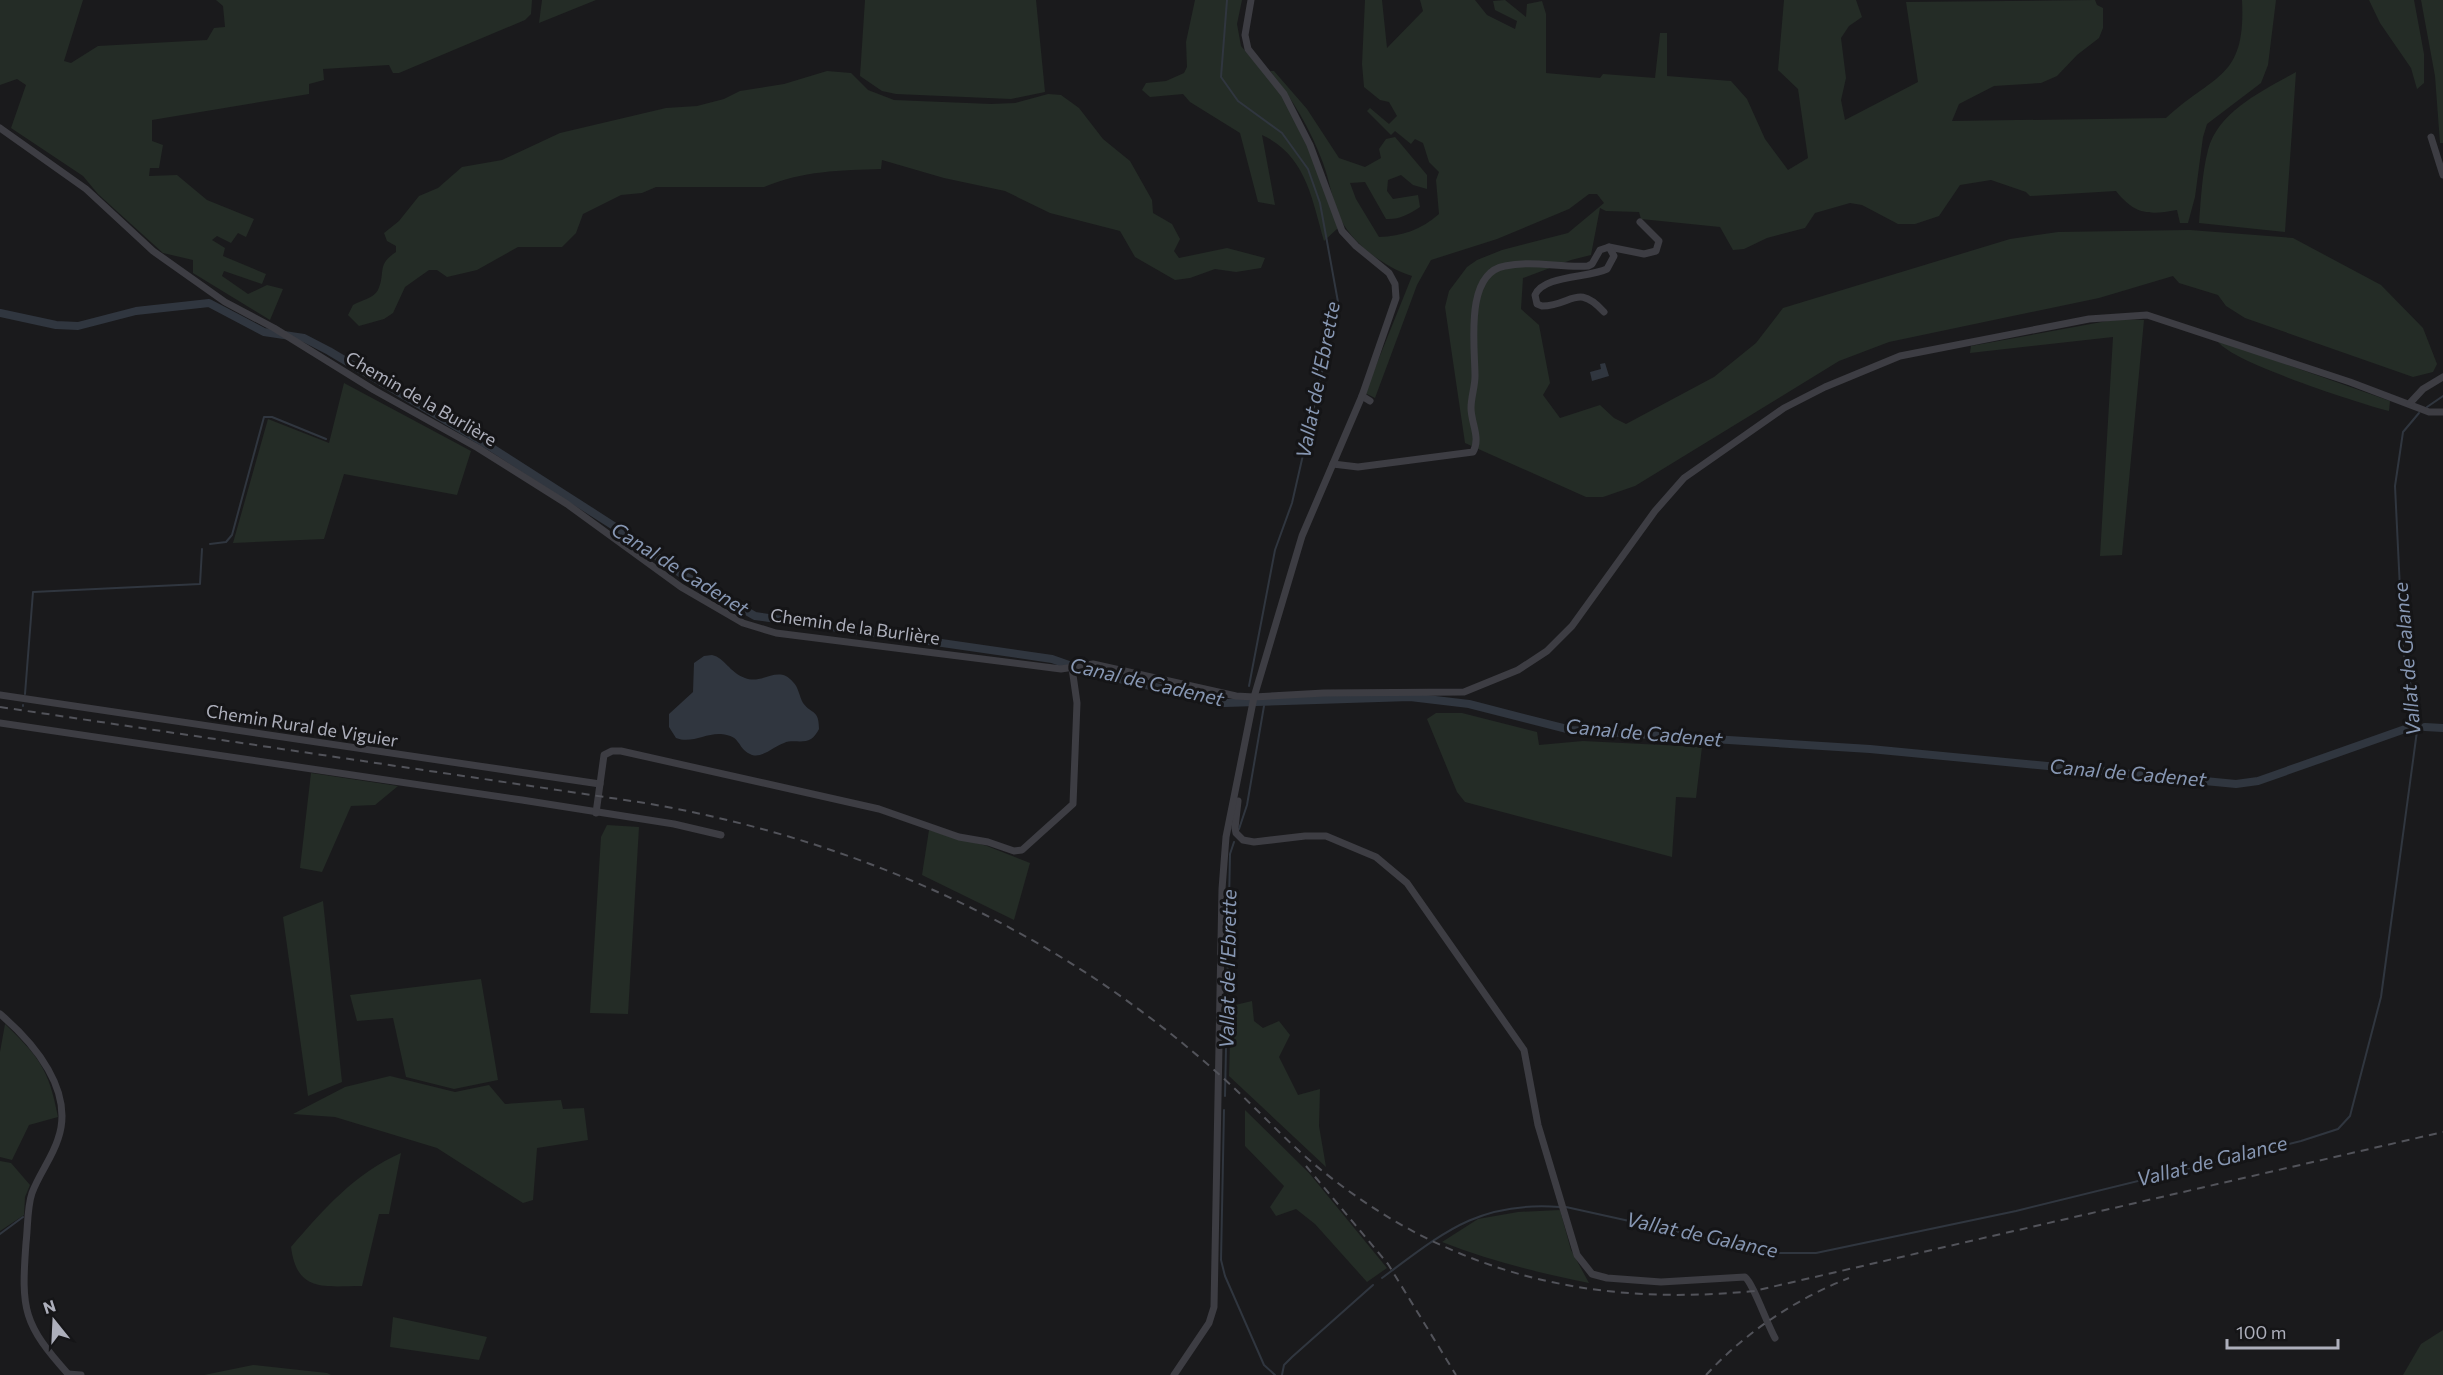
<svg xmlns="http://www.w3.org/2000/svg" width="2443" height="1375" font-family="Commissioner,sans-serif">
<rect width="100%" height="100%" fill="#1a1a1c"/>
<g fill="#242c26">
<path d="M 0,0 L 83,0 L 64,61 L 71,63 L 98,46 L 207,40 L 214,28 L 225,27 L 223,6 L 216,0 L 532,0 L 531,14 L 525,20 L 399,73 L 393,73 L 389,65 L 323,69 L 324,80 L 309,84 L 309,94 L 152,120 L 152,141 L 163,145 L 159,168 L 150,168 L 149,176 L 177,175 L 207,200 L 254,219 L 246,237 L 238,233 L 231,243 L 217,236 L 212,240 L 225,248 L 223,256 L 266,274 L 262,284 L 224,271 L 222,276 L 248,294 L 267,285 L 283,289 L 270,320 L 193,273 L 193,260 L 163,253 L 98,194 L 83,176 L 11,128 L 26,85 L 17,79 L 0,85 Z"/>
<path d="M 542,0 L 596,0 L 539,23 Z"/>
<path d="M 865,0 L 1036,0 L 1045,92 L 1011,99 L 896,94 L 882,91 L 860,76 Z"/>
<path d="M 1195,0 L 1242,0 L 1237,24 L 1241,46 L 1274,84 L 1296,117 L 1315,162 L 1338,228 L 1324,241 C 1312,199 1306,155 1262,135 L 1275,205 L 1258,202 L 1240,133 L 1190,102 L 1183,94 L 1150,97 L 1142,90 L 1146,83 L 1166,81 L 1184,73 L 1187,67 L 1186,42 Z"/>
<path d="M 1365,0 L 1382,0 L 1387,48 L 1423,11 L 1420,0 L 1475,0 L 1487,15 L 1515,29 L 1517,21 L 1495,10 L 1493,1 L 1505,0 L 1526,17 L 1527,4 L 1542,1 L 1546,14 L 1546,73 L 1600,78 L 1603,74 L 1655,78 L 1660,33 L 1667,33 L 1667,76 L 1731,81 L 1747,99 L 1765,139 L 1788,170 L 1808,158 L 1798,89 L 1778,70 L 1784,0 L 1856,0 L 1862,17 L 1849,26 L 1841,38 L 1846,78 L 1841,100 L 1845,120 L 1918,82 L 1906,2 L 2095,0 L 2097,5 L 2103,8 L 2103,28 L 2099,38 L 2077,55 L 2057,76 L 2041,83 L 1994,86 L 1959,104 L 1952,121 L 2166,118 C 2215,73 2246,79 2242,0 L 2276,0 L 2268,65 L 2261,83 L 2207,124 L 2203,137 L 2195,197 L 2188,223 L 2180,223 L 2177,210 C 2149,215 2135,215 2116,191 L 2030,196 L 2026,192 L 1991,180 L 1960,185 L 1939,216 L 1915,224 L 1898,224 L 1862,205 L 1850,203 L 1815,213 L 1805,228 L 1767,238 L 1744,249 L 1733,250 L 1720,227 L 1641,219 L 1639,212 L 1606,211 L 1600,208 L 1591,255 L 1571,260 L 1523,278 L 1521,309 L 1539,325 L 1550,383 L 1543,395 L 1560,418 L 1600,405 L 1614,418 L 1626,424 L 1714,377 L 1756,343 L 1783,308 L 2010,239 L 2058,232 L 2190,230 L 2293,238 L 2381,285 L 2423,328 L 2437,364 L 2433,372 L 2413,377 L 2245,318 L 2226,306 L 2218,295 L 2179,283 L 2173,276 L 2099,298 L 1889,342 L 1839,361 L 1635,486 L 1603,497 L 1586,497 L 1465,443 L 1445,307 L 1449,291 L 1467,267 L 1477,260 L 1502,250 L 1568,233 L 1604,203 L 1597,194 L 1589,194 L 1569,209 L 1497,239 L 1431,260 L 1417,285 L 1375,398 L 1365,393 L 1412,276 C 1386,268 1354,245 1341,220 C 1332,202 1330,181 1323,163 C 1311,130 1292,98 1270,71 L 1274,71 L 1307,109 L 1339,158 L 1365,167 L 1381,158 L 1379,149 L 1386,139 L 1395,137 L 1427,175 L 1427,189 L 1413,185 L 1401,175 L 1388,180 L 1387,191 L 1393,199 L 1418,195 L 1420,207 C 1409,214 1399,220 1386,219 L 1365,182 L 1350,183 L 1356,199 L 1379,237 C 1402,236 1421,230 1439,214 L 1436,180 L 1439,172 L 1429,162 L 1423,143 L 1415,139 L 1411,144 L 1395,131 L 1391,135 L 1367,111 L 1370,108 L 1389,124 L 1397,116 L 1389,102 L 1380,100 L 1364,87 L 1362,64 Z"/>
<path d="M 2369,0 L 2414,0 L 2424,54 L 2424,83 L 2417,89 L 2411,68 L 2380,23 Z"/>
<path d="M 2421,0 L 2443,0 L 2443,143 L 2440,143 L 2435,76 Z"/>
<path d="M 827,71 L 851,73 L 868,90 L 894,100 L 991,104 L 1015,103 L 1048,94 L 1061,95 L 1079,108 L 1103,139 L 1130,161 L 1152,200 L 1153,213 L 1172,224 L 1180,239 L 1174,251 L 1179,258 L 1227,248 L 1265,258 L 1261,268 L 1236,272 L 1215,269 L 1190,278 L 1175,280 L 1135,257 L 1120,231 L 1050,213 L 1005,191 L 944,178 L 882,160 L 881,169 C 841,170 802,171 764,187 L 656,187 L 642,193 L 621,195 L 583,214 L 576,233 L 562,247 L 518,247 L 477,270 L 447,277 L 437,270 L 429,270 L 405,287 L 393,313 L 384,319 L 359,326 L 348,315 L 353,305 C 360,301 374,298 378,290 C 386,273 376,265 396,252 L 396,246 L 387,241 L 384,233 L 399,221 L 419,196 L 438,188 L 462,167 L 502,160 L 560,133 L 666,108 L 697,106 L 724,99 L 740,91 L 784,84 Z"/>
<path d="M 2296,72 L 2285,232 L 2199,223 C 2201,199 2202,173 2208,150 C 2218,111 2264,90 2296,72 Z"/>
<path d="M 2118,319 L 2144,320 L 2122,555 L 2100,556 L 2113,337 L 1970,353 L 1971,346 Z"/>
<path d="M 2217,340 L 2390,401 L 2389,411 C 2362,404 2226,361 2217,340 Z"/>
<path d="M 344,383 L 471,451 L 457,495 L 344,474 L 324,539 L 233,543 L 268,419 L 329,443 Z"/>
<path d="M 1436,713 L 1462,713 L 1537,732 L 1539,745 L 1583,741 L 1702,747 L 1696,798 L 1676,797 L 1672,857 L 1465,802 L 1457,792 L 1427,719 Z"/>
<path d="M 311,773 L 398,786 L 375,805 L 351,806 L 322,872 L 300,868 Z"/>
<path d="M 607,825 L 639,827 L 628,1014 L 590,1013 L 601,837 Z"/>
<path d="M 929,830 L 987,846 L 1030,863 L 1014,920 L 922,875 Z"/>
<path d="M 323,901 L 342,1082 L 308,1096 L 283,917 Z"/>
<path d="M 481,979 L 498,1080 L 454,1089 L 406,1077 L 393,1018 L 357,1021 L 350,995 Z"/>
<path d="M 1252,1001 L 1254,1021 L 1263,1028 L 1279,1021 L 1290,1035 L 1279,1057 L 1298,1095 L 1320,1089 L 1319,1126 L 1326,1167 L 1229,1076 L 1231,1006 Z"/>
<path d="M 5,1024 C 39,1057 49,1069 58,1117 L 29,1125 L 12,1160 L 0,1157 L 0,1052 Z"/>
<path d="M 390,1076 L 455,1092 L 489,1085 L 505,1104 L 561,1100 L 563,1109 L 584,1108 L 588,1140 L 537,1148 L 533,1200 L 523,1203 L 437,1148 L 335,1117 L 293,1114 L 345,1087 Z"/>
<path d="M 1245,1110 L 1309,1173 L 1387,1268 L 1367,1282 L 1315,1224 L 1296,1209 L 1276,1216 L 1270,1207 L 1284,1186 L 1245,1146 Z"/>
<path d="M 401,1153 L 389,1214 L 379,1214 L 362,1286 C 324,1286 297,1293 291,1247 C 323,1210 355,1173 401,1153 Z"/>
<path d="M 0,1161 L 11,1163 L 30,1185 L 25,1197 L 24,1215 L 0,1231 Z"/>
<path d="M 1560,1210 L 1571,1250 L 1589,1283 C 1539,1273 1490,1261 1442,1242 L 1478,1219 L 1518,1212 Z"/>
<path d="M 393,1317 L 487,1337 L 479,1360 L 390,1347 Z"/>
<path d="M 2443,1330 L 2443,1375 L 2403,1375 L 2421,1344 Z"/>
<path d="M 253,1365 L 327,1373 L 331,1375 L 204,1375 Z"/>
</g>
<g fill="#30363f">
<path d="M 1605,363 L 1609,376 L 1592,381 L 1590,372 L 1601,369 L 1600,364 Z"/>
<path d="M 712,655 C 725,658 729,672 745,678 C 763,685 778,664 793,682 C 799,688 799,696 803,703 C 812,715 819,709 819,729 C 817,733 814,737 811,739 C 803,744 792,739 784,743 C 774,746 761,760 750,754 C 736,747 742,736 721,734 C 705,733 692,744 676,738 L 669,727 L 669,714 L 693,692 L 694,663 L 704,656 Z"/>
</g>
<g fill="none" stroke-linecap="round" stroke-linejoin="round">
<g stroke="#30363f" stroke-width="2">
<path d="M 1227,0 L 1221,77 L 1238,101 L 1282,133 L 1308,169 L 1320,203 L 1338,302 L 1292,503 L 1275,550 L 1249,686"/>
<path d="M 2427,407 L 2443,396"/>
<path d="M 210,544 L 226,542 L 232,535 L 264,417 L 272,417 L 326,439"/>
<path d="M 25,694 L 33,592 L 200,584 L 202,549"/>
<path d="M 23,706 L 23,705"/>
<path d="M 1239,829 L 1247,805 L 1264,706"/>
<path d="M 1225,1096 L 1230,854 L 1234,842"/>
<path d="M 1224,1110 L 1221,1260 L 1225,1276 L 1264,1365 L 1275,1375"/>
<path d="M 1566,1207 L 1774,1253 L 1816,1253 L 2016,1211 L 2301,1141 L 2338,1129 L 2350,1116 L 2381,997 L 2417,731 L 2415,705 L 2403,651 L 2395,486 L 2403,432 L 2419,413"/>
<path d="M 0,1234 L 23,1217"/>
<path d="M 1382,1278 C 1444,1232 1479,1201 1560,1207"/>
<path d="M 1282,1375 L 1284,1365 L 1292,1357 L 1373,1285"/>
</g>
<g stroke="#30363f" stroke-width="8">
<path d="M 0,313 L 56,325 L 78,326 L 136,311 L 209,303 L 264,332 L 304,338 L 329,351 L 489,446 L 620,530 L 680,573 L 755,616 L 1052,659 L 1089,672 L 1225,703 L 1410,697 L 1469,704 L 1571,730 L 1870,749 L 2236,784 L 2258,781 L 2408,728"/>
<path d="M 2425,727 L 2443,728"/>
</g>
<g stroke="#3d3d43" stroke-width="7">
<path d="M 0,128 L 86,189 L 153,251 L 225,302 L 274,328 L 374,390 L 478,448 L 567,504 L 681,587 L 743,623 L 776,633 L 1061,669 L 1093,664 L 1236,696 L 1254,697 L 1324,693 L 1464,692 L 1518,670 L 1547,651 L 1572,626 L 1655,511 L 1684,478 L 1784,408 L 1825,387 L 1900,356 L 2089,319 L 2147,315 L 2350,382 L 2429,412 L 2443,412"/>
<path d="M 2431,137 L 2443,175"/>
<path d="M 1609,247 L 1644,254 L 1656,251 L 1659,241 L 1640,222"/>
<path d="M 1362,396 L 1370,401"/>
<path d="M 2410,403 L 2423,389 L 2443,377"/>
<path d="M 1333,464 L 1358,467 L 1473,452 C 1481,438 1471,423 1471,408 C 1471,397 1475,387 1475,376 C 1475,347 1464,273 1505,266 C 1532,260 1561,268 1588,266 L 1592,264 L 1600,250 L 1609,247 L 1614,256 L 1607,269 C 1589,278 1543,275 1535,295 L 1537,304 L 1542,306 C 1572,306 1577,282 1604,312"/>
<path d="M 0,695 L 600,784"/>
<path d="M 0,723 L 522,800 L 674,824 L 721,835"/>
<path d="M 1238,801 L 1235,828 L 1236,833 L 1243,840 L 1254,842 L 1305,836 L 1326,836 L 1376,857 L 1407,883 L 1524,1050 L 1538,1125 L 1577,1255 L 1592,1274 L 1607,1278 L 1661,1282 L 1745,1277 C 1753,1283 1767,1324 1775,1338"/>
<path d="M 596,813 L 604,755 L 612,751 L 621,751 L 879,809 L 959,837 L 988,842 L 1014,851 L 1022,850 L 1073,804 L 1077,703 L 1072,668"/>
<path d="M 0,1014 C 34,1043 75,1091 58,1139 C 52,1158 39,1174 32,1193 C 27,1208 28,1226 26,1243 C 21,1310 23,1324 69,1375"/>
<path d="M 68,1374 L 81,1375"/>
<path d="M 1174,1375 L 1209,1323 L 1214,1307 L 1222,889 L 1226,837 L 1254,697 L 1302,536 L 1362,396 L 1396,298 L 1395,284 L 1389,273 L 1356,246 L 1342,231 L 1310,145 L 1284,94 L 1248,49 L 1245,35 L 1251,0"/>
</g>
<g stroke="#52535a" stroke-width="2" stroke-dasharray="8 6" stroke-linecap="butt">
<path d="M 0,707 L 645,803 C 806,831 954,887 1091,976 C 1141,1009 1190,1047 1234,1088 C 1264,1116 1293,1148 1325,1173 C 1453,1275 1594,1307 1754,1291 L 2443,1132"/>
<path d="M 1306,1166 L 1388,1264 L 1456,1375"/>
<path d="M 1706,1375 C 1746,1332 1794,1300 1849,1278"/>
</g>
</g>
<g text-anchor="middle" stroke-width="6" stroke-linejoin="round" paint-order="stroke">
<g font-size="18" fill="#adafbb" stroke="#151517">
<text transform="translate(421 399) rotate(30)" y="6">Chemin de la Burlière</text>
<text transform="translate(855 627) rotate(8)" y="6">Chemin de la Burlière</text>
<text transform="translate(302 726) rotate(9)" y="6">Chemin Rural de Viguier</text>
</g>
<g font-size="20" font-style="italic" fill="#8797b3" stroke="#151517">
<text transform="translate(1318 380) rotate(-79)" y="7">Vallat de l'Ebrette</text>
<text transform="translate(680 569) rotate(32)" y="7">Canal de Cadenet</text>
<text transform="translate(2407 659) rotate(-95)" y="7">Vallat de Galance</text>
<text transform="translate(1147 682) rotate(13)" y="7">Canal de Cadenet</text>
<text transform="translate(1644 733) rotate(5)" y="7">Canal de Cadenet</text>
<text transform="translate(2128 773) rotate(5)" y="7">Canal de Cadenet</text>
<text transform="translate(1228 969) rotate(-89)" y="7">Vallat de l'Ebrette</text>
<text transform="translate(2212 1161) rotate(-14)" y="7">Vallat de Galance</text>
<text transform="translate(1702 1235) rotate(12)" y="7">Vallat de Galance</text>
</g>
</g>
<g transform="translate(54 1321) rotate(342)" stroke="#151517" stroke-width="4.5" paint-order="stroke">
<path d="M0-4.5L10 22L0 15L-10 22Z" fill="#adafbb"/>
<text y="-9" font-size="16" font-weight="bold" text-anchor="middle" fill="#adafbb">N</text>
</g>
<path d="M2227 1339v9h111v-9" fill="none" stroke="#adafbb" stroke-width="3"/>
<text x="2236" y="1339" font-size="18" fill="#adafbb" stroke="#151517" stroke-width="4.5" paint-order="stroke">100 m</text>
</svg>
